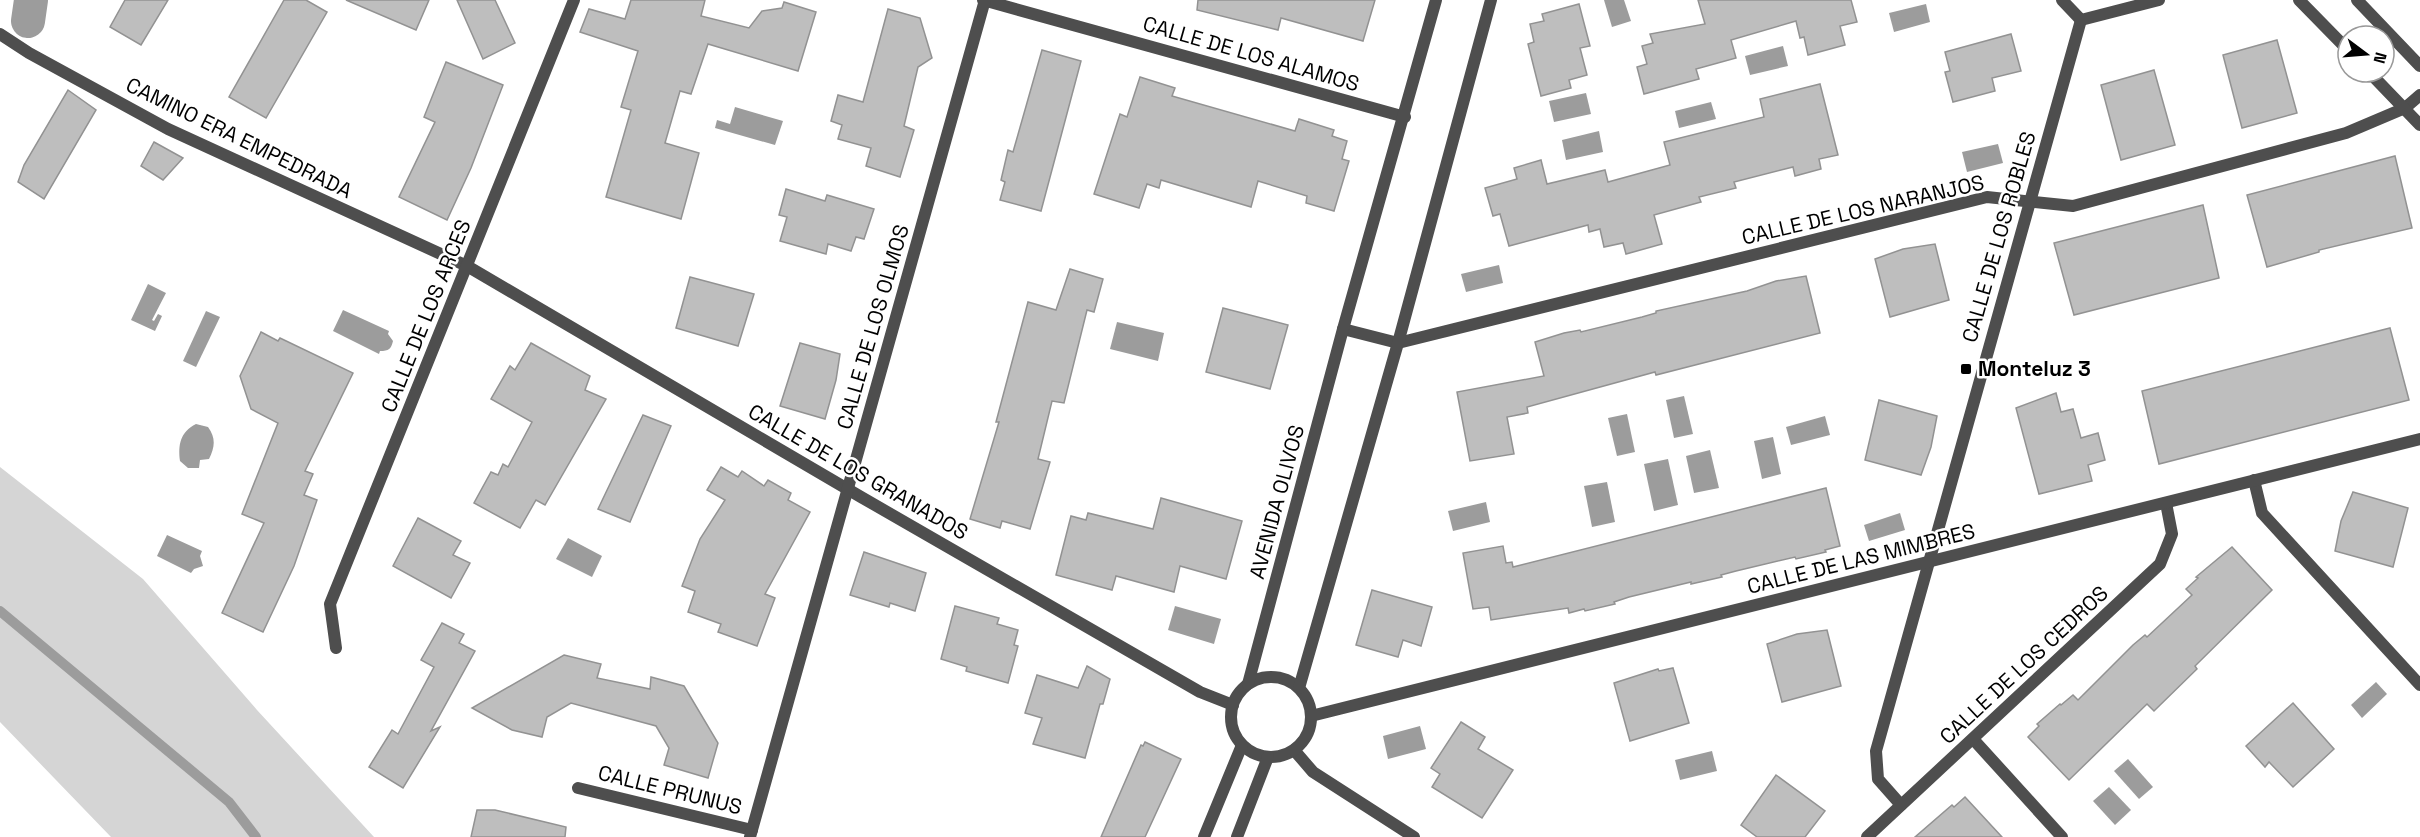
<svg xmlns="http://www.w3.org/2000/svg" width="2420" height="837" font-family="'Space Grotesk',sans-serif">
<rect width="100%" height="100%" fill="#fff"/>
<path fill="#d5d5d5" d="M 0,467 L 143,579 L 257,710 L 374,837 L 111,837 L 0,722 Z"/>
<g fill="#9c9c9c">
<path d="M 1604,0 L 1624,0 L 1631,21 L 1612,27 Z"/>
<path d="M 1926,4 L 1930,22 L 1894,32 L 1889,13 Z"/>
<path d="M 1783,46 L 1788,66 L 1750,75 L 1745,56 Z"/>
<path d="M 1586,93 L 1591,114 L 1554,122 L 1549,101 Z"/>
<path d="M 1711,102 L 1716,119 L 1679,128 L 1675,111 Z"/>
<path d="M 735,107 L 783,121 L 775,145 L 715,128 L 717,120 L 730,124 Z"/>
<path d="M 1599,131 L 1603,152 L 1566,160 L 1562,140 Z"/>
<path d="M 1998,144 L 2003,163 L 1967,172 L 1962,152 Z"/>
<path d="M 1499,265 L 1503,283 L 1466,292 L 1461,274 Z"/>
<path d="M 148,284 L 166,293 L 152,320 L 154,321 L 158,314 L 162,316 L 155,331 L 131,320 Z"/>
<path d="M 343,310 L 389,331 L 388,334 L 393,341 C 391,349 389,351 380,351 L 379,354 L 333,331 Z"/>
<path d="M 206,311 L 220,317 L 196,367 L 183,361 Z"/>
<path d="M 1117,322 L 1164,333 L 1158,361 L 1110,349 Z"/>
<path d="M 1684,396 L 1693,434 L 1674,438 L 1666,400 Z"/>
<path d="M 1627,414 L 1635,452 L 1617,456 L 1608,418 Z"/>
<path d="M 1825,416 L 1830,435 L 1791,445 L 1786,427 Z"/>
<path d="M 196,424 L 208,427 C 216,438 215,447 209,459 L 200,460 L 199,468 L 188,468 L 180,461 C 178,445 180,432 196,424 Z"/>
<path d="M 1773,437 L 1781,474 L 1762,479 L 1754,441 Z"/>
<path d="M 1710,450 L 1719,488 L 1694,493 L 1686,456 Z"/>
<path d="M 1668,459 L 1678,505 L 1654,511 L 1644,464 Z"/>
<path d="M 1607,482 L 1615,522 L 1592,527 L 1584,486 Z"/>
<path d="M 1486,502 L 1490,522 L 1453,531 L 1448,511 Z"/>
<path d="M 1900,513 L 1905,530 L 1869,541 L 1864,525 Z"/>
<path d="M 167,535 L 202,551 L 200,556 L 203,566 L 194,569 L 191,573 L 157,556 Z"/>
<path d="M 568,538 L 602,556 L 592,577 L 556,559 Z"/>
<path d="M 1175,606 L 1221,619 L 1214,644 L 1168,630 Z"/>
<path d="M 2376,682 L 2387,694 L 2362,718 L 2351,705 Z"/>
<path d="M 1420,726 L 1426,749 L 1388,759 L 1383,736 Z"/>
<path d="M 1712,751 L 1717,771 L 1680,780 L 1675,760 Z"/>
<path d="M 2128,759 L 2153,787 L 2139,799 L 2114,771 Z"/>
<path d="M 2109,787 L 2131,810 L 2115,825 L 2093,801 Z"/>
</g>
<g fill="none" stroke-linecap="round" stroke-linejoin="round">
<path stroke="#9c9c9c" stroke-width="10" d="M 0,611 L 229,802 L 256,837"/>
<path stroke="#9c9c9c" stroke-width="34" d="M 28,21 L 31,0"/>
</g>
<g fill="#bebebe" stroke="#929292" stroke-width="1.5">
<path d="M 125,0 L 168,0 L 141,45 L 110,27 Z"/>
<path d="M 284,0 L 306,0 L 327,12 L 266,118 L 229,97 Z"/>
<path d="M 346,0 L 429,0 L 416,30 Z"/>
<path d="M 457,0 L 495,0 L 515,43 L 483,59 Z"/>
<path d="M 631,0 L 705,0 L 701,16 L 749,28 L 762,11 L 782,8 L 784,2 L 816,12 L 798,71 L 708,44 L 691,94 L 680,91 L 665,143 L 699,153 L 681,219 L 606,197 L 631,110 L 621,107 L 638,51 L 580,32 L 589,9 L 625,19 Z"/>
<path d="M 1198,0 L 1375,0 L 1363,41 L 1281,18 L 1278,30 L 1197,10 Z"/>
<path d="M 1698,0 L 1851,0 L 1857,22 L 1840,26 L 1845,45 L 1808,55 L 1804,37 L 1800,38 L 1796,21 L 1731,40 L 1736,58 L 1696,69 L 1699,79 L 1644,94 L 1637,67 L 1647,64 L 1642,46 L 1653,43 L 1650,34 L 1705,24 Z"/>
<path d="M 1579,4 L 1590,46 L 1580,48 L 1587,75 L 1569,80 L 1571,88 L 1541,96 L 1528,44 L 1534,42 L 1530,24 L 1544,21 L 1542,14 Z"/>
<path d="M 888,9 L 920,18 L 932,58 L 918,67 L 904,126 L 914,130 L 900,177 L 866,166 L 871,148 L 838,139 L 842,125 L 831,121 L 838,95 L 863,102 Z"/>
<path d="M 2011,34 L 2021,71 L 1992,78 L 1995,91 L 1953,102 L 1945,72 L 1950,71 L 1945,52 Z"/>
<path d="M 2277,40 L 2297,113 L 2242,128 L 2223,55 Z"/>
<path d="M 1042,50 L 1081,61 L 1041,211 L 1000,200 L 1005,182 L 1001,180 L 1008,150 L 1013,152 Z"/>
<path d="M 446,62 L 503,85 L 471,168 L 447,220 L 399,197 L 435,122 L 424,117 Z"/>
<path d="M 2154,70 L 2175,145 L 2121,160 L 2101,85 Z"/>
<path d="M 1140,77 L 1175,88 L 1172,96 L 1295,131 L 1299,119 L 1334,130 L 1332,136 L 1347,141 L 1342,159 L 1349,161 L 1334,211 L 1306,203 L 1307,196 L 1258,181 L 1251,207 L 1161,180 L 1159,188 L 1147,184 L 1139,208 L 1094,194 L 1120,114 L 1127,117 Z"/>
<path d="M 1820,84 L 1838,155 L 1819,159 L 1821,169 L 1795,176 L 1793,167 L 1734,182 L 1736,188 L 1699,197 L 1701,202 L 1654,215 L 1662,244 L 1626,254 L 1623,243 L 1604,247 L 1600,229 L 1589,232 L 1588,225 L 1509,246 L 1500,214 L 1493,216 L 1485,188 L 1517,179 L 1514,168 L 1541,160 L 1547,184 L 1605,170 L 1608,182 L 1670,165 L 1664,142 L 1764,117 L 1760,99 Z"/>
<path d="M 68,90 L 96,110 L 44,199 L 18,182 L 24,165 Z"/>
<path d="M 154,142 L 183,158 L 163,180 L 141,166 Z"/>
<path d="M 2395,156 L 2412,228 L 2319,250 L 2319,252 L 2267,267 L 2247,195 Z"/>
<path d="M 786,189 L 825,201 L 827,195 L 874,209 L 864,239 L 856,237 L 851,251 L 828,244 L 826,254 L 780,241 L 787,217 L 779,215 Z"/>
<path d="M 2203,205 L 2219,278 L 2074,315 L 2054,243 Z"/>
<path d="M 1935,244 L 1949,300 L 1890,317 L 1875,259 L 1903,249 Z"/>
<path d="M 1070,269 L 1103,279 L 1094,312 L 1087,310 L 1064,403 L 1052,401 L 1038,459 L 1050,462 L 1030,529 L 1002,521 L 1000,528 L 970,519 L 999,422 L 996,422 L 1028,302 L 1056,310 Z"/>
<path d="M 1806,276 L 1820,333 L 1656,375 L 1655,372 L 1527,407 L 1528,413 L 1507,417 L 1514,454 L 1470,461 L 1457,392 L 1544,376 L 1535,342 L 1564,333 L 1580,330 L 1581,332 L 1642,317 L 1656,313 L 1656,311 L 1747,291 L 1776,281 Z"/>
<path d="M 690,277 L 754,294 L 738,346 L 676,328 Z"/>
<path d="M 1223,308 L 1288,325 L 1270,389 L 1206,372 Z"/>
<path d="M 2390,328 L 2409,400 L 2159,464 L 2142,391 Z"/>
<path d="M 261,332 L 278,341 L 280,338 L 353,373 L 305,471 L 313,474 L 304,495 L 317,500 L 294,566 L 263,632 L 222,613 L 264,523 L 242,514 L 278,423 L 251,409 L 240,376 Z"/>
<path d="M 531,343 L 590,376 L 585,390 L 606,399 L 545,505 L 536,500 L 520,528 L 474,503 L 491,472 L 498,475 L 503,464 L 508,467 L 532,422 L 491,399 L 510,366 L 515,370 Z"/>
<path d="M 800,343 L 840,354 L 836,380 L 825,419 L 780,406 Z"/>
<path d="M 2056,393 L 2061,412 L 2073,409 L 2081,438 L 2098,433 L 2105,460 L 2088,465 L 2092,481 L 2039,494 L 2016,408 Z"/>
<path d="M 1879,400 L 1937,416 L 1931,447 L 1921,475 L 1865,460 Z"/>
<path d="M 643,415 L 671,426 L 630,522 L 598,509 Z"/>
<path d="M 721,467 L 738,477 L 742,471 L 764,486 L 768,480 L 791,493 L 788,500 L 810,512 L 765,594 L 775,598 L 757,646 L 718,632 L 721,624 L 688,612 L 695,591 L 682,586 L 700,539 L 725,500 L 707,490 Z"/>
<path d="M 1826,488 L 1840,546 L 1825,550 L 1826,552 L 1796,559 L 1795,557 L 1736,571 L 1721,575 L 1722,577 L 1691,584 L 1691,582 L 1629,597 L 1614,602 L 1615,604 L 1585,611 L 1584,609 L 1569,613 L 1568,608 L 1491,620 L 1489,607 L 1473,609 L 1463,553 L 1503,546 L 1506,563 L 1512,562 L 1513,567 Z"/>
<path d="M 2353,492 L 2408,508 L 2393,567 L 2335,551 L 2341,521 Z"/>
<path d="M 1161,498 L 1242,521 L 1226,579 L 1180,566 L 1174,592 L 1116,576 L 1112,590 L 1056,575 L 1071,516 L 1086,520 L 1088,513 L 1153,529 Z"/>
<path d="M 418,518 L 461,541 L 453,555 L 470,563 L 451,598 L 393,566 Z"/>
<path d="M 2232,547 L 2272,590 L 2195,666 L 2197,669 L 2154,711 L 2147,704 L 2069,780 L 2028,737 L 2039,726 L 2037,724 L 2060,704 L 2061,705 L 2073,695 L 2078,700 L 2133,645 L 2145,635 L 2147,637 L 2192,595 L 2186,589 L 2198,578 L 2196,577 Z"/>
<path d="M 864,552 L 926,573 L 915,611 L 890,603 L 889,607 L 850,595 Z"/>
<path d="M 1372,590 L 1432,607 L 1421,646 L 1403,640 L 1398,657 L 1356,645 Z"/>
<path d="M 955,606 L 999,618 L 997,624 L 1018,630 L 1014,645 L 1018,646 L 1008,683 L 966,671 L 967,667 L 941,659 Z"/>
<path d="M 442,623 L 464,634 L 459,643 L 475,651 L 431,731 L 440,727 L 403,788 L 369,767 L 392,730 L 398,734 L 434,667 L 421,660 Z"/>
<path d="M 1827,630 L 1841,686 L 1782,702 L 1767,644 L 1797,634 Z"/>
<path d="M 564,655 L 601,664 L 597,678 L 650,689 L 651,677 L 684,686 L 718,743 L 708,778 L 664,765 L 669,748 L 656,726 L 571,703 L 547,717 L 542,737 L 512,730 L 472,708 Z"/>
<path d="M 1087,666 L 1110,679 L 1103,704 L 1100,704 L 1085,758 L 1033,744 L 1042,718 L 1025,713 L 1037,675 L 1078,688 Z"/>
<path d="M 1673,668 L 1689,723 L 1630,741 L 1614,683 L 1658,669 L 1659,671 Z"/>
<path d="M 2293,703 L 2334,749 L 2293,787 L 2269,762 L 2265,767 L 2246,746 Z"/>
<path d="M 1461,722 L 1485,737 L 1478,749 L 1513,770 L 1482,818 L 1432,787 L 1440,774 L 1431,768 Z"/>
<path d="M 1145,742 L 1181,759 L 1145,837 L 1101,837 L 1141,745 L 1143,746 Z"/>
<path d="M 1776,775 L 1825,811 L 1805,837 L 1757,837 L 1741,825 Z"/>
<path d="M 1965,797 L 2002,837 L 1915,837 L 1952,805 L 1954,807 Z"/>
<path d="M 477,810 L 495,810 L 566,827 L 565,837 L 471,837 Z"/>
</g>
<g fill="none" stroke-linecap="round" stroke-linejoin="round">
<g stroke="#4e4e4e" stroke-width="12">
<path d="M 983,0 L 1405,117"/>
<path d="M 0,34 L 29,53 L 168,129 L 467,266 L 861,497 L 1200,692 L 1233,705"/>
<path d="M 1343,329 L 1398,343 L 1987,197 L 2073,206 L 2346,133 L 2405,108 L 2420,95"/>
<path d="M 2254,480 L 2262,513 L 2420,685"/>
<path d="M 336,648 L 330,604 L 574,0"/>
<path d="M 1973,739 L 2062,837"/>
<path d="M 1294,750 L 1313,772 L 1414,837"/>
<path d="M 578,788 L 752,830"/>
<path d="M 1901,805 L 1878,779 L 1876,751 L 2081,20"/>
<path d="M 750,837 L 985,0"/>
<path d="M 1867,837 L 2160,564 L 2172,534 L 2166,503"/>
</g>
<g stroke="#4e4e4e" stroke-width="12">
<path d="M 2062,0 L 2081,20 L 2159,0"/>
<path d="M 2299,0 L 2348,50"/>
<path d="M 2357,0 L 2420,66"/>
<path d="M 2369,72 L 2420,125"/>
<circle cx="1271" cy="717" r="40"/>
<path d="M 1248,684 L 1343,329 L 1436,0"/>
<path d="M 1299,688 L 1398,343 L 1491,0"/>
<path d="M 1311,716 L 2420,439"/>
<path d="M 1204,837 L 1242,745"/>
<path d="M 1237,837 L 1268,757"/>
</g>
</g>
<rect fill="#000" stroke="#fff" stroke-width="2" x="1960" y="363" width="12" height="12" rx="3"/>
<g text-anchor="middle" stroke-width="5" stroke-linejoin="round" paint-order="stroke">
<g font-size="21" fill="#000" stroke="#fff">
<text transform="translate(1251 54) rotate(16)" y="7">CALLE DE LOS ALAMOS</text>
<text transform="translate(239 138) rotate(26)" y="7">CAMINO ERA EMPEDRADA</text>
<text transform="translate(1863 210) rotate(-13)" y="7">CALLE DE LOS NARANJOS</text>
<text transform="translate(1999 237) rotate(-74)" y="7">CALLE DE LOS ROBLES</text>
<text transform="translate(426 316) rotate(-68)" y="7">CALLE DE LOS ARCES</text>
<text transform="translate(873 327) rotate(-74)" y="7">CALLE DE LOS OLMOS</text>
<text transform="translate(858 472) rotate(30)" y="7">CALLE DE LOS GRANADOS</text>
<text transform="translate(1277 502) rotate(-75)" y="7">AVENIDA OLIVOS</text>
<text transform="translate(1861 559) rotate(-14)" y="7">CALLE DE LAS MIMBRES</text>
<text transform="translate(2024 665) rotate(-43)" y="7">CALLE DE LOS CEDROS</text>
<text transform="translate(670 790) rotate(14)" y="7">CALLE PRUNUS</text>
</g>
<g font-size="21" font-weight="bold" fill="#000" stroke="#fff" text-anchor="start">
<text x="1978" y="376">Monteluz 3</text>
</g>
</g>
<g transform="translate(2366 54) rotate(106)"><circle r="28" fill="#ffffff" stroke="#999999" stroke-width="1.5"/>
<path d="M0-4.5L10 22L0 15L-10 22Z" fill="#000000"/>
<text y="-9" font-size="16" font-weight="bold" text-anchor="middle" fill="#000000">N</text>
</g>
</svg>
